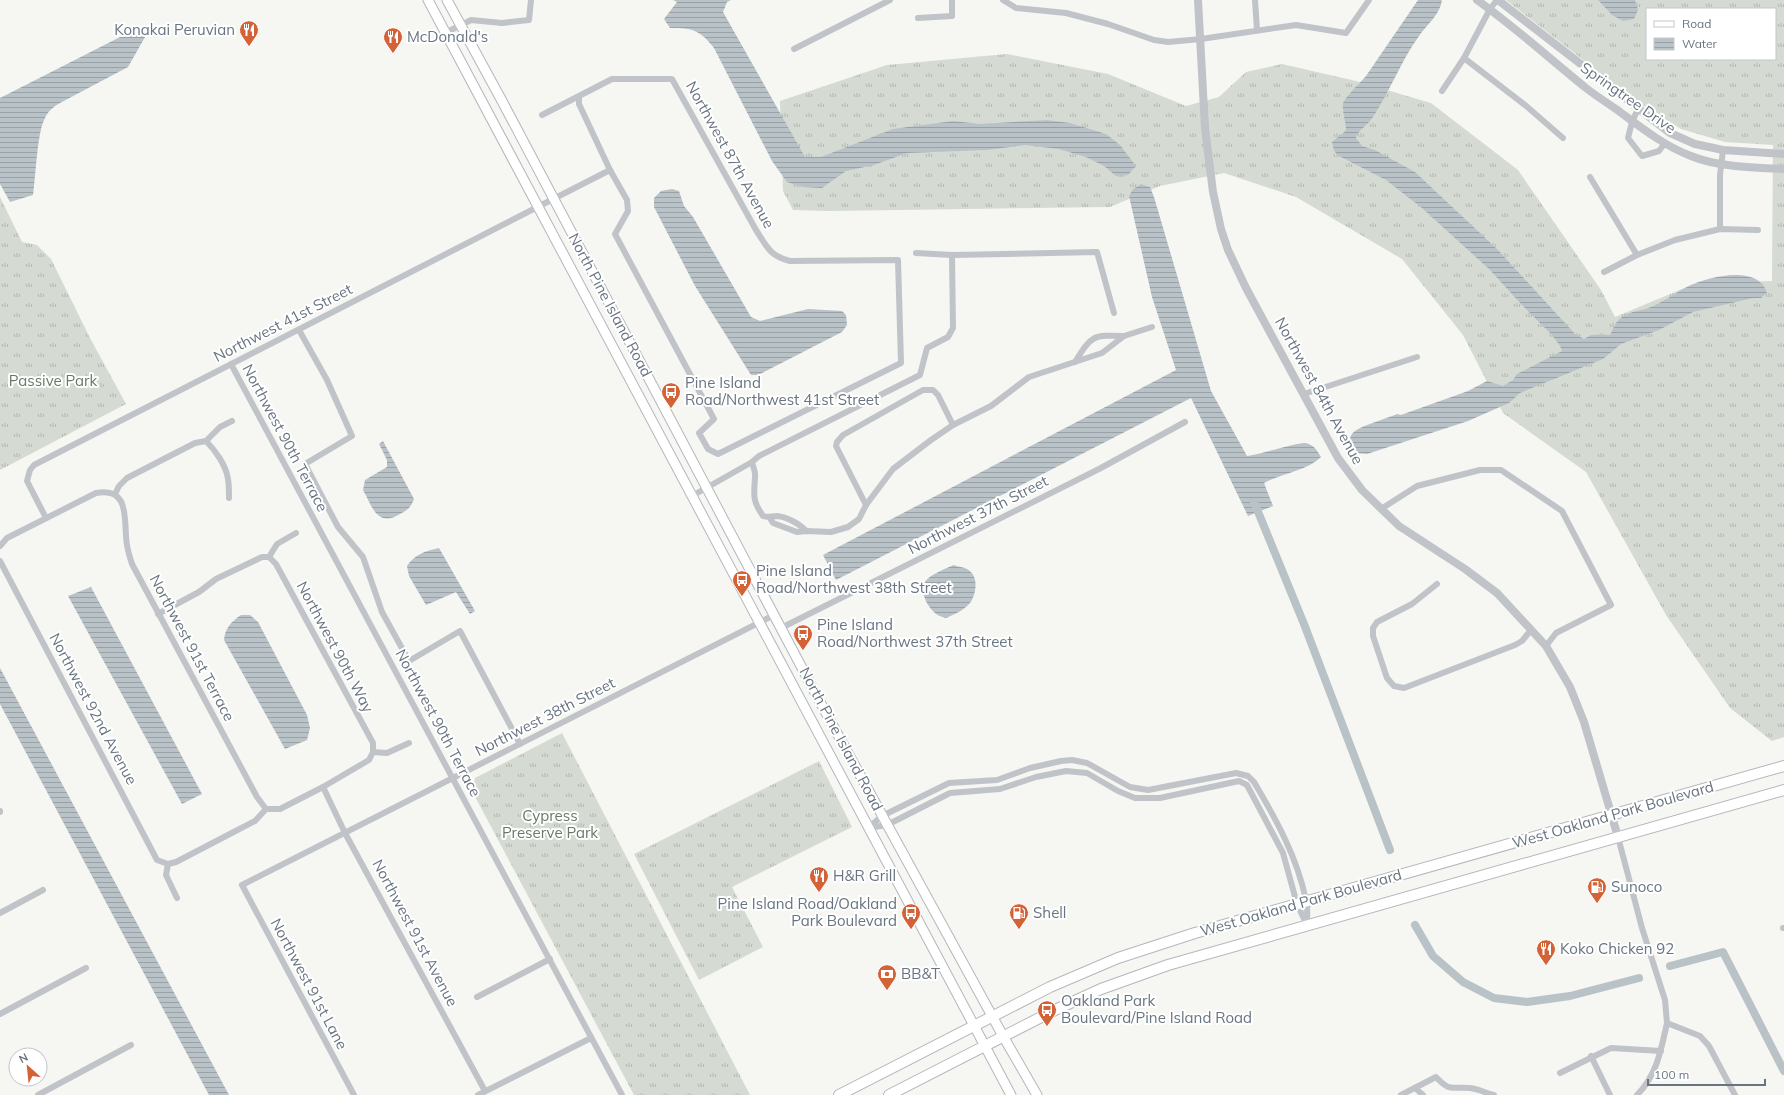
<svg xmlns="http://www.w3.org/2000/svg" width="1784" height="1095" font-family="Mulish,sans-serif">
<defs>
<pattern id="grass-tufts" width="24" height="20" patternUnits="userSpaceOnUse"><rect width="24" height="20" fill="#d5dbd3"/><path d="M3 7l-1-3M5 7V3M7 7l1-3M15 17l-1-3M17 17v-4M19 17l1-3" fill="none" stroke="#b1b6b1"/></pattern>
<pattern id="water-rules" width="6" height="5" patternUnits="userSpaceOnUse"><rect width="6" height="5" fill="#b9c2c7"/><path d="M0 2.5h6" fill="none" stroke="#9aa2a7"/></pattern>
</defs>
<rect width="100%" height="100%" fill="#f6f6f3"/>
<g fill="url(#grass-tufts)" fill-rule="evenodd">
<path d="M 1506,0 L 1784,0 L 1784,737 L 1772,741 L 1730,708 L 1666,615 L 1586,472 L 1503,413 L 1463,335 L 1402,259 L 1296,197 L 1224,173 L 1160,186 L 1110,207 L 829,211 L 793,210 L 783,191 L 780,101 L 887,65 L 1007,54 L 1108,74 L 1186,106 L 1219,97 L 1246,72 L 1282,64 L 1356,81 L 1431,103 L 1518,170 L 1601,290 L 1615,317 L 1694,284 L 1772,281 L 1773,145 L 1725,142 L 1681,129 L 1640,104 ZM 1647,9 L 1775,9 L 1775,59 L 1647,59 Z"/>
<path d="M 0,197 L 22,242 L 37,245 L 51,259 L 90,338 L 126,404 L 0,470 Z"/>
<path d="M 562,733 L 750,1095 L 634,1095 L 472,791 L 475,778 Z"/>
<path d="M 819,761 L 852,827 L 732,887 L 763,947 L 699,980 L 634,854 Z"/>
</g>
<g fill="url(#water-rules)">
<path d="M 673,0 L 731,0 L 727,2 L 723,12 L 805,157 L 821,157 L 893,129 L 953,121 L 980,124 L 1047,120 L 1070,123 L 1106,134 L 1120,145 L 1136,166 L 1128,175 L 1116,176 L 1104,166 L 1086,157 L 1059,149 L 1025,145 L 987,150 L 907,153 L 874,165 L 846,171 L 822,188 L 803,187 L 787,182 L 772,161 L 714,48 C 700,30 693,28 670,28 L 664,19 L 677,2 Z"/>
<path d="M 1418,0 L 1442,0 C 1440,15 1427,24 1419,36 C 1401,61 1390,91 1373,117 C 1368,125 1359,129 1356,138 L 1362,146 L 1375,150 L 1415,172 L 1498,250 L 1575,334 L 1584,339 L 1591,335 L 1610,335 C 1613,329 1616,321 1622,317 C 1630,311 1642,311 1651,307 C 1663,302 1674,294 1685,288 C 1705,277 1759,263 1767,293 L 1761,298 L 1753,298 L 1693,312 L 1659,330 L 1621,344 L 1603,359 L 1520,393 L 1509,403 L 1468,421 L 1367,454 L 1355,453 L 1350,447 C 1350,442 1349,438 1352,434 C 1358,426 1386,419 1397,414 L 1401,415 L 1468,391 L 1487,381 L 1503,386 L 1513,380 L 1517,374 L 1562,351 L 1560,346 L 1552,335 L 1521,304 L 1490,270 L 1422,208 L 1386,180 L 1339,156 L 1334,151 L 1332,142 C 1337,137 1342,135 1346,130 C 1346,121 1342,112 1343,104 C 1344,98 1360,83 1366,76 Z"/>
<path d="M 1598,0 L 1635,0 L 1638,10 L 1634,19 L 1623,21 L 1612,15 Z"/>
<path d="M 136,31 L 145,37 L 128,67 L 60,103 C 53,107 48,111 45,118 C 37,132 36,176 33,195 L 10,202 L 0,184 L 0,98 L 128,33 Z"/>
<path d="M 1141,184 L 1150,187 L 1154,197 L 1211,391 L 1247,456 C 1258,455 1299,442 1305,443 C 1313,444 1317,450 1321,457 C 1307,471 1282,473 1264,483 L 1273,506 L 1248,516 L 1191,398 L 836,580 L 823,555 L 1176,370 L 1152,297 L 1129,196 L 1133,189 Z"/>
<path d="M 672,189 L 679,191 L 684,206 L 693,217 L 751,317 L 760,321 L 808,309 L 842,311 L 846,315 L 847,325 L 842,332 L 758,375 L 751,375 L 695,286 L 654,207 L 654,198 L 661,191 Z"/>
<path d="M 383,441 L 414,499 C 411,507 408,510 400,514 C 377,528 372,506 363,490 L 365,480 L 387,467 L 387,460 L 379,444 Z"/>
<path d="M 439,548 L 475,611 L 470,614 L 456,592 L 426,605 L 409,576 L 407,566 C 414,555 425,551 439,548 Z"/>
<path d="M 954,565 C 958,567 963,567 967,569 C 978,575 977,590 972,600 C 967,609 955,614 946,618 C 943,617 938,616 935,613 C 928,607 919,592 925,582 C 929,575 947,568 954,565 Z"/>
<path d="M 91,587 L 202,794 L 182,804 L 68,596 Z"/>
<path d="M 241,615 L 250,615 L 258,622 L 307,715 L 310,728 L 307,740 L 285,749 L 224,640 C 225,628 231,622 241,615 Z"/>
<path d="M 0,668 L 229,1095 L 209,1095 L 0,704 Z"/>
</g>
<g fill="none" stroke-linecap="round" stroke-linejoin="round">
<g stroke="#b9c2c7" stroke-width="8">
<path d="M 1254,502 L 1304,624 L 1390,850"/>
<path d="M 1415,925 L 1433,956 L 1463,982 L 1494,998 L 1527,1002 L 1570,996 L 1639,978"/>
<path d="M 1670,966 L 1723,952 L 1784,1071"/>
</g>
<defs>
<g id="secondary">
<path d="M 428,0 L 1011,1095"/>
<path d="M 447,0 L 502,101 L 820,702 L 1003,1036 L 1037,1095"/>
</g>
<g id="primary">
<path d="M 839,1095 L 1050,987 L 1118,958 L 1195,933 L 1784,766"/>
<path d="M 889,1095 L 1055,1010 L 1101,989 L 1168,965 L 1784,790"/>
</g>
</defs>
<use href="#secondary" stroke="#b3b7bb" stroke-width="11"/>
<use href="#primary" stroke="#b4b7bb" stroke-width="12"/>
<g stroke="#c0c3c7" stroke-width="6">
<path d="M 1003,0 L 1016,8 L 1066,13 L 1108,24 L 1154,40 L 1168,42 L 1201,39 L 1296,25 L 1346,33 L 1369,0"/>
<path d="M 1255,0 L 1257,30"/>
<path d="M 918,18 L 952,16 L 952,0"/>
<path d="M 445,33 L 471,20 L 502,23 L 529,20 L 531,0"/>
<path d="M 794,49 L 890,0"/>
<path d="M 1464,58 L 1525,105 L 1563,138"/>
<path d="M 1442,91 L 1464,58 L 1490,9 L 1497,0"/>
<path d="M 1638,109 L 1632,122 L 1628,138 L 1642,156 L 1659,151 L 1665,143"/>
<path d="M 542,115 L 612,79 L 672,79 L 756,230 C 767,247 770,256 790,261 L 898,260 L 901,363 L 718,454 L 708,449 L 699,433 L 714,419 L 615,234 L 628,211 L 627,200 L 610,170 L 579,104 L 579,96"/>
<path d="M 1590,177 L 1637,255 L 1675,240 L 1720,229 L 1758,230"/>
<path d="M 1720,229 L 1720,175 L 1723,150"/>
<path d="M 916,253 L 952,255 L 1097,252 L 1114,313"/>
<path d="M 1604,272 L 1637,255"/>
<path d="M 299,330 L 327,380 L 352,436 L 305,464 L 338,527 L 363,557 L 382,612 L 409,661 L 460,631 L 520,744"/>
<path d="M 1075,362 C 1092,335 1092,335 1124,336"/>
<path d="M 231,364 L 622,1095"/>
<path d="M 1304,394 L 1417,357"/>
<path d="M 206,441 L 220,427 L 232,421"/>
<path d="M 752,462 C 753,467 756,472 755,477 C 754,496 752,500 763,516 C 769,518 771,516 777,516 C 787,517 800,524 806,531"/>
<path d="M 115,494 L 119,486 L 127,478 L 195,443 L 206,441 C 215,450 226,465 228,479 C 229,485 229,492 229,498"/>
<path d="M 692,496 L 752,462 L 759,456 L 920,375 L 927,348 L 948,337 L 953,328 L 952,255"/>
<path d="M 866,505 L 836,446 L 837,442 L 843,435 L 923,390 L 933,390 L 938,395 L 953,425"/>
<path d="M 1381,509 L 1417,486 L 1480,470 L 1501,470 L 1562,511 L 1611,605 L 1556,633 L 1546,646"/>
<path d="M 46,518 L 27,481 L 30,470 L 34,465 L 610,170"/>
<path d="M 770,518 L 773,523 L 797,532 L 806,531 L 831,532 L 848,527 L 859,519 L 866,505 L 893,469 L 931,440 L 953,425 L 991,406 L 1029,377 L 1102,353 L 1124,336 L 1152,327"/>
<path d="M 0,546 L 7,538 L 96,493 C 132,486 123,523 127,545 C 128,551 130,558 132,564 L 257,797 L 266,809"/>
<path d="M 269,557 L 277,544 L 296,533"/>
<path d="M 0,561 L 157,860 L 168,864"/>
<path d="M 1437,584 L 1412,604 L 1377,622 L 1373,628 L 1373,636 L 1387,678 L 1394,686 L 1404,688 L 1515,645 L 1522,641 L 1531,630"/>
<path d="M 158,614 L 199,592 L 216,579 L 262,557 L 269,557"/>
<path d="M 781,628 L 1099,469 L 1185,422"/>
<path d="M 373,752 L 387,753 L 409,743"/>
<path d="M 323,787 L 345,833 L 485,1091"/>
<path d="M 0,812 L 0,811"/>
<path d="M 868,828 L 882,816 L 949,783 L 997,780 L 1030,768 L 1061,761 L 1072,760 L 1087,763 L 1130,787 L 1148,790 L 1236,773 L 1248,776 L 1254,782 C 1276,819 1297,857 1306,900 C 1308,908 1307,917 1307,925"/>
<path d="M 868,828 L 887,825 L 950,793 L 1000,789 L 1036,777 L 1066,771 L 1087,773 L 1118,791 L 1135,798 L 1160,798 L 1239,781 L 1247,785 L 1283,853 L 1297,904 L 1306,923"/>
<path d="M 1618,837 L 1642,928 L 1665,1000 L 1667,1023 L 1700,1036 L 1709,1046 L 1735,1095"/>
<path d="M 168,864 L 176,862 L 255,821 L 266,809 L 280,809 L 323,787 L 369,760 L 373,752 L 373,743 L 276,564 L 269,557"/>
<path d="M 168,864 L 166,875 L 177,898"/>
<path d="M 0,913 L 43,890"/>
<path d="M 1783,928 L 1784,928"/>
<path d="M 477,997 L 550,959"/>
<path d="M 0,1014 L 86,968"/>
<path d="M 1591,1056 L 1610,1095"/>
<path d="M 1560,1073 L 1611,1048 L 1661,1051"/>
<path d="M 1415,1088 L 1423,1095"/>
<path d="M 38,1095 L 131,1045"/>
<path d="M 354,1095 L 242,885 L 774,615"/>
<path d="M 478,1095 L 591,1038"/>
<path d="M 1401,1095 L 1436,1077 C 1451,1093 1451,1086 1470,1088 C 1478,1089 1486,1093 1494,1095"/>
<path d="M 1637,1095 C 1657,1075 1661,1050 1667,1023"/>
</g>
<g stroke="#c0c3c7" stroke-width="8">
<path d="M 1198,0 L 1205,128 L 1213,192 L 1221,229 L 1228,250 L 1246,288 L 1338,458 L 1362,490 L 1399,526 L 1465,569 L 1497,593 L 1546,646 L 1570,687 L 1584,722 L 1618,837"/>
<path d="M 1477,0 C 1515,27 1550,59 1586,88 C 1596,96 1606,102 1616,109 C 1639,126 1664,146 1691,156 C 1717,167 1756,168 1784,169"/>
<path d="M 1498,0 L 1670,133 L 1695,144 L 1723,150 L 1784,154"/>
</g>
<use href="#secondary" stroke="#fff" stroke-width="9"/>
<use href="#primary" stroke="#fff" stroke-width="10"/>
</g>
<defs>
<symbol id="restaurant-pin" viewBox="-11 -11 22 30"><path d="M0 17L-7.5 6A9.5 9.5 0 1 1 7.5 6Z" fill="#d36236" stroke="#fff"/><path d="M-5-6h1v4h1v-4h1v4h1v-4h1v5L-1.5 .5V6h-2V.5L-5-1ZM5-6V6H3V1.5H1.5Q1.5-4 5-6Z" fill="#fff"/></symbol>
<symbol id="bus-pin" viewBox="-11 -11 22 30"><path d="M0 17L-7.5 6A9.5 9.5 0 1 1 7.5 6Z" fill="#d36236" stroke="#fff"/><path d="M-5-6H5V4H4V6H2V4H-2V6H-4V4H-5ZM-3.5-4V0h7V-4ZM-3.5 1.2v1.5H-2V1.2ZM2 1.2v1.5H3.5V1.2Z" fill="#fff"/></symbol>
<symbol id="fuel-pin" viewBox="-11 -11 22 30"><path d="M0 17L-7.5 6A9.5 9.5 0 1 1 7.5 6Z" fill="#d36236" stroke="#fff"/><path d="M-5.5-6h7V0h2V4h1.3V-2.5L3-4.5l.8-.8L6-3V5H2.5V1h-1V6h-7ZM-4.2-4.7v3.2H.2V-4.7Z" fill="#fff"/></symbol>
<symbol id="bank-pin" viewBox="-11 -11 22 30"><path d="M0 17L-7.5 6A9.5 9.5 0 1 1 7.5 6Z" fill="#d36236" stroke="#fff"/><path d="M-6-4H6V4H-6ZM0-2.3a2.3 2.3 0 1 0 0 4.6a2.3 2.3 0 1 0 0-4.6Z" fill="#fff"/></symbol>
</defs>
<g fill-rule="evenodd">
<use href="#restaurant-pin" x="238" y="19" width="22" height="30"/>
<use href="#restaurant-pin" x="382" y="26" width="22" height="30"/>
<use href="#bus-pin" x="660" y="381" width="22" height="30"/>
<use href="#bus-pin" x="731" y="569" width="22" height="30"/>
<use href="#bus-pin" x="792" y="623" width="22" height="30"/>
<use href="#restaurant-pin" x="808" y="865" width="22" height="30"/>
<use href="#fuel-pin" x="1586" y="876" width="22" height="30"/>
<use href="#bus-pin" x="900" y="902" width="22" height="30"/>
<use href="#fuel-pin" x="1008" y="902" width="22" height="30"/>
<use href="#restaurant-pin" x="1535" y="938" width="22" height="30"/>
<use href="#bank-pin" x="876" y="963" width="22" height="30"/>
<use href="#bus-pin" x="1036" y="999" width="22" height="30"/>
</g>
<g text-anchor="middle" stroke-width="4" stroke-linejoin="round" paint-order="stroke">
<g font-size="15" fill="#687581" stroke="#fff" text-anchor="start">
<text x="235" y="35" text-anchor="end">Konakai Peruvian</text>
<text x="407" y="42">McDonald's</text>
<text x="685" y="388">Pine Island<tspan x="685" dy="17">Road/Northwest 41st Street</tspan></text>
<text x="756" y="576">Pine Island<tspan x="756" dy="17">Road/Northwest 38th Street</tspan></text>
<text x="817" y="630">Pine Island<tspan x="817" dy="17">Road/Northwest 37th Street</tspan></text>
<text x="833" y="881">H&amp;R Grill</text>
<text x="1611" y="892">Sunoco</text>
<text x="897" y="909" text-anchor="end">Pine Island Road/Oakland<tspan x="897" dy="17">Park Boulevard</tspan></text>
<text x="1033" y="918">Shell</text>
<text x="1560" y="954">Koko Chicken 92</text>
<text x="901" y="979">BB&amp;T</text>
<text x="1061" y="1006">Oakland Park<tspan x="1061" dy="17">Boulevard/Pine Island Road</tspan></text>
</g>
<g font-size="15" fill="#687581" stroke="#fff">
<text transform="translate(1628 98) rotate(35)" y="5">Springtree Drive</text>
<text transform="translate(730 155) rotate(61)" y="5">Northwest 87th Avenue</text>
<text transform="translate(610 305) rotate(62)" y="5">North Pine Island Road</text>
<text transform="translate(283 323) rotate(-27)" y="5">Northwest 41st Street</text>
<text transform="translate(1319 391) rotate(61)" y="5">Northwest 84th Avenue</text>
<text transform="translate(285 438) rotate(62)" y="5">Northwest 90th Terrace</text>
<text transform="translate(978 515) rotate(-27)" y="5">Northwest 37th Street</text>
<text transform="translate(335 647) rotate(62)" y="5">Northwest 90th Way</text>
<text transform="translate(192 648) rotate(62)" y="5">Northwest 91st Terrace</text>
<text transform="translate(93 709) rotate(62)" y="5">Northwest 92nd Avenue</text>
<text transform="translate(545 717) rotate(-27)" y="5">Northwest 38th Street</text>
<text transform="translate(438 723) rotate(62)" y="5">Northwest 90th Terrace</text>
<text transform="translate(841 739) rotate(62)" y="5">North Pine Island Road</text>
<text transform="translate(1613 815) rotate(-16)" y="5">West Oakland Park Boulevard</text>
<text transform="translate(1301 903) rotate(-16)" y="5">West Oakland Park Boulevard</text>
<text transform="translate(415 933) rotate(62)" y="5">Northwest 91st Avenue</text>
<text transform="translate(309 984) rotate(62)" y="5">Northwest 91st Lane</text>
</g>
<g font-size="15" fill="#697966" stroke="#fff">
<text x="53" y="386">Passive Park</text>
<text x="550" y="821">Cypress<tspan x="550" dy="17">Preserve Park</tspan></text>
</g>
</g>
<rect x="1646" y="8" width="130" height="52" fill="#ffffff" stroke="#c3c8cd"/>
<rect x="1654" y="21" width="20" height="6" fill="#ffffff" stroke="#c3c8cd"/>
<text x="1682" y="28" font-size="12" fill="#687581">Road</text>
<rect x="1654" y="38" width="20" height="12" fill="url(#water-rules)" stroke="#c3c8cd"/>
<text x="1682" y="48" font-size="12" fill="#687581">Water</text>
<g transform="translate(28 1067) rotate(333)"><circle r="19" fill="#ffffff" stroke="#c3c8cd"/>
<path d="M0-3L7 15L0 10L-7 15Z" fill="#d36236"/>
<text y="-6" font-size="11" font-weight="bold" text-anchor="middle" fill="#687581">N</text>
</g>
<path d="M1648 1079v6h117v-6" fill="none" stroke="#687581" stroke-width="2"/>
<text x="1654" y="1079" font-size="12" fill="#687581" stroke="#ffffff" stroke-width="3" paint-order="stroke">100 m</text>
</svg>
